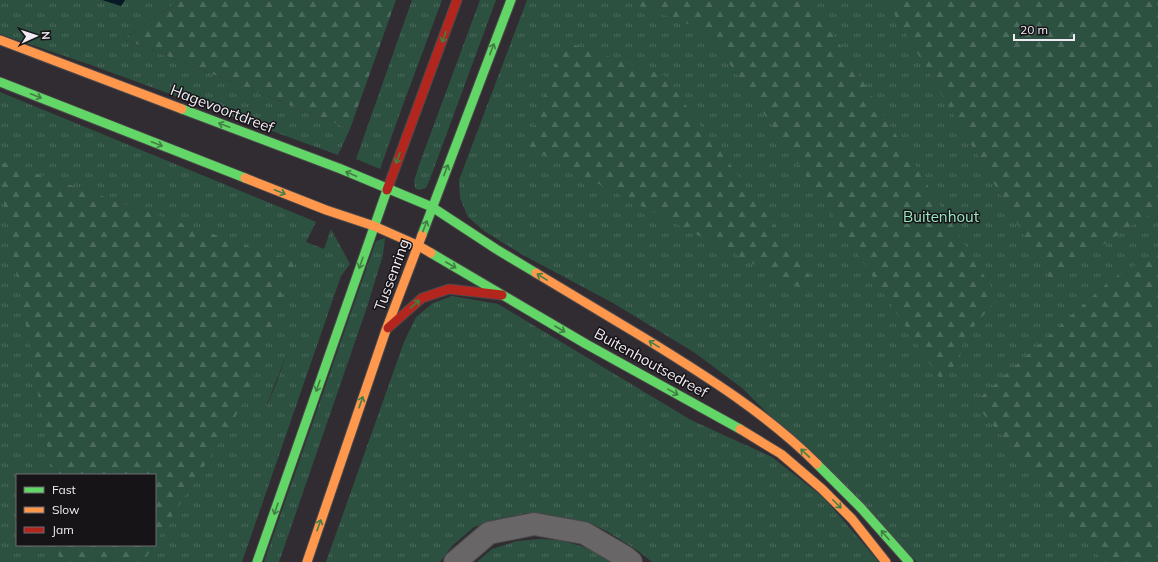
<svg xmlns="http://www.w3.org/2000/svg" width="1158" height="562" font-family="Mulish,sans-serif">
<defs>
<pattern id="grass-tufts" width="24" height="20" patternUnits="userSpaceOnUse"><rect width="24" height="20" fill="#2d5141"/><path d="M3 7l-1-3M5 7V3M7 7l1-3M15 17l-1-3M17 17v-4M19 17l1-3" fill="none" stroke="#4c6a5d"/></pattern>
<pattern id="forest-firs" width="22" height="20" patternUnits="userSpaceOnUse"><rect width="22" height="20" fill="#2d5141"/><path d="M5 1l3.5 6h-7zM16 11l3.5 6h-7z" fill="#4c6a5d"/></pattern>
</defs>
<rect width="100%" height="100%" fill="#302c31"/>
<g fill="url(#grass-tufts)" fill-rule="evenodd">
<path d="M 0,0 L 179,0 L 124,39 L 350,129 L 338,155 L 88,64 L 0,34 Z"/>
<path d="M 412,0 L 442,0 L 404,102 L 380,169 L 356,159 Z"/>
<path d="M 480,0 L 496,0 L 430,179 L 426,188 L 419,190 L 415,188 L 414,181 L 419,165 Z"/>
<path d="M 527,0 L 1158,0 L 1158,562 L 917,562 L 742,388 L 695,353 L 613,303 L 523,255 L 484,231 L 468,217 L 460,198 L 459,180 Z"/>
<path d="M 0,92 L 316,222 L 306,242 L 324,249 L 331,229 L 350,264 L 341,276 L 242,562 L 0,562 ZM 287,353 L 276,384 L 263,415 ZM 17,475 L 155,475 L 155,545 L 17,545 Z"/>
<path d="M 385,238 L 383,255 L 367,307 L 279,562 L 264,562 L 376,241 Z"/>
<path d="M 452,296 L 498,304 L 691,420 L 739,442 L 772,457 L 824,498 L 879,562 L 652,562 L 637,550 L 608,532 L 590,523 L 541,513 L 527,513 L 494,520 L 474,527 L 452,546 L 440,562 L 326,562 L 404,342 L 416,317 L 433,303 Z"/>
<path d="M 540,539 L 561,540 L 596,551 L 611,562 L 477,562 L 492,549 L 517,541 Z"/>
</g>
<g fill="url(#forest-firs)">
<path d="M 179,0 L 396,0 L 350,129 L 124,39 Z"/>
<path d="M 623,0 L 812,0 L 998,298 L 964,338 L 959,361 L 940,379 L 804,172 L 711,37 L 699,28 Z"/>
<path d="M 886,0 L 1154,0 L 1158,6 L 1158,209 L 1050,279 Z"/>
<path d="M 563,41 L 665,76 L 707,135 L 719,149 L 796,256 L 826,301 L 610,190 L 531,148 L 529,143 Z"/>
<path d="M 3,162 L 295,262 L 248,393 L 230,426 L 155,543 L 155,475 L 52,475 L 39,397 L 2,194 Z"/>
<path d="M 1158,251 L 1158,562 L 1103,562 L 1031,470 L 974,403 L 1112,279 Z"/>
<path d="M 58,545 L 154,545 L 143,562 L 59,562 Z"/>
</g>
<path fill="#051a25" d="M 102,0 L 125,0 L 121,6 Z"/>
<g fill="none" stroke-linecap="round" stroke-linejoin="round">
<defs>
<path id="street" d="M 455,562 L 489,533 L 534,524 L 584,533 L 625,557 L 631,562"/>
<g id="fast">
<path d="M 0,82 L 245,178"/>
<path d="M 182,109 L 341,169 L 432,207 L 496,249 L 536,273"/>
<path d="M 422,235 L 511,0"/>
<path d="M 431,253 L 586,344 L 740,429"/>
<path d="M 817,464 L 861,508 L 909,562"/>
<path d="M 257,562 L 387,190"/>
</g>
<g id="slow">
<path d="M 0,40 L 182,109"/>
<path d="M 245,178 L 326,210 L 374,226 L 417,245 L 431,253"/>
<path d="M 536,273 C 572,295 609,317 646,339 C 706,376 767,414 817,464"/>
<path d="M 740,429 L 781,454 L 822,489 L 852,519 L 886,562"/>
<path d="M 307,562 L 386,330 L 422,235"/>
</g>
<g id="jam">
<path d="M 387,190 L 457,0"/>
<path d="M 388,328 L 422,298 L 449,289 L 502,295"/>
</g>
</defs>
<use href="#street" stroke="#4a484b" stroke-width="24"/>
<use href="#fast" stroke="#4a484b" stroke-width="11"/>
<use href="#slow" stroke="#4a484b" stroke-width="11"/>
<use href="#jam" stroke="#4a484b" stroke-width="11"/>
<use href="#street" stroke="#696667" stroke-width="22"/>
<use href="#fast" stroke="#63d668" stroke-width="9"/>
<use href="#slow" stroke="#ff974d" stroke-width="9"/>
<use href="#jam" stroke="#b3261e" stroke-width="9"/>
</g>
<defs><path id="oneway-shaft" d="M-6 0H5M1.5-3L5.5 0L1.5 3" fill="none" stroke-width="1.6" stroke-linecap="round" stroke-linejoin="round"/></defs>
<g stroke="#417f44">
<use href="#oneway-shaft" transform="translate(444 37) rotate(110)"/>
<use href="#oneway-shaft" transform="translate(492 49) rotate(-69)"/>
<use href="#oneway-shaft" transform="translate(36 96) rotate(21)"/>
<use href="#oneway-shaft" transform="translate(224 125) rotate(-159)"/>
<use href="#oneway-shaft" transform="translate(157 144) rotate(21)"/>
<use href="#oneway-shaft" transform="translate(398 158) rotate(111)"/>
<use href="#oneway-shaft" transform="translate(446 170) rotate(-69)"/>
<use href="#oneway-shaft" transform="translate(351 174) rotate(-157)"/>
<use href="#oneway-shaft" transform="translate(280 192) rotate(22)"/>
<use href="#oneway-shaft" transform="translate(425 226) rotate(-69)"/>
<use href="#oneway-shaft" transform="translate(361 263) rotate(109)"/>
<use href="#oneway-shaft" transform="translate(451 265) rotate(30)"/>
<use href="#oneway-shaft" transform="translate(542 277) rotate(-149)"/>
<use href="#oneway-shaft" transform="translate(415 304) rotate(-41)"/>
<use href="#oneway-shaft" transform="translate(560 329) rotate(30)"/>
<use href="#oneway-shaft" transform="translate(654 344) rotate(-149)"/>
<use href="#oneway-shaft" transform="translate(318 386) rotate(109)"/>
<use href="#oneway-shaft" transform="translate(673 392) rotate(29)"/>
<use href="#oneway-shaft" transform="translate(361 402) rotate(-71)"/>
<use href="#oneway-shaft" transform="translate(805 453) rotate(-136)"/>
<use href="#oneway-shaft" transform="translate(837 504) rotate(45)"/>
<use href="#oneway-shaft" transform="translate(276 509) rotate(109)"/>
<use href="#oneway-shaft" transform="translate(319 525) rotate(-71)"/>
<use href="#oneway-shaft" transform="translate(885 535) rotate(-131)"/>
</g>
<g text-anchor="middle" stroke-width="3" stroke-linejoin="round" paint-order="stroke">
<g font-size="15" fill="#f1ecf3" stroke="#171418">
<text transform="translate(222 109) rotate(21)" y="5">Hagevoortdreef</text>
<text transform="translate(392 275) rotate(-70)" y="5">Tussenring</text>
<text transform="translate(651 363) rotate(29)" y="5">Buitenhoutsedreef</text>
</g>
<g font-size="15" fill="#98e9c2" stroke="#171418">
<text x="941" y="222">Buitenhout</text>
</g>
</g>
<rect x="16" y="474" width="140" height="72" fill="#171418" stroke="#6e6a70"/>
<rect x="24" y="487" width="20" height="6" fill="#63d668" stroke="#6e6a70"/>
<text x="52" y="494" font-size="12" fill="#f1ecf3">Fast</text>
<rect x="24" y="507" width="20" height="6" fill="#ff974d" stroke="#6e6a70"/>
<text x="52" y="514" font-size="12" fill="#f1ecf3">Slow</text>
<rect x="24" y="527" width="20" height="6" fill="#b3261e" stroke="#6e6a70"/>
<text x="52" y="534" font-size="12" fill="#f1ecf3">Jam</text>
<g transform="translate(36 36) rotate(87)" stroke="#171418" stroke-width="3" paint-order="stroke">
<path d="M0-3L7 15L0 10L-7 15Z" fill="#f1ecf3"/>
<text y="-6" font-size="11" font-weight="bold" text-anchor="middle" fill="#f1ecf3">N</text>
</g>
<path d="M1014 34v6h60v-6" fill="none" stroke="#f1ecf3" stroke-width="2"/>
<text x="1020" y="34" font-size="12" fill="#f1ecf3" stroke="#171418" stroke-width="3" paint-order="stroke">20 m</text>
</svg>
